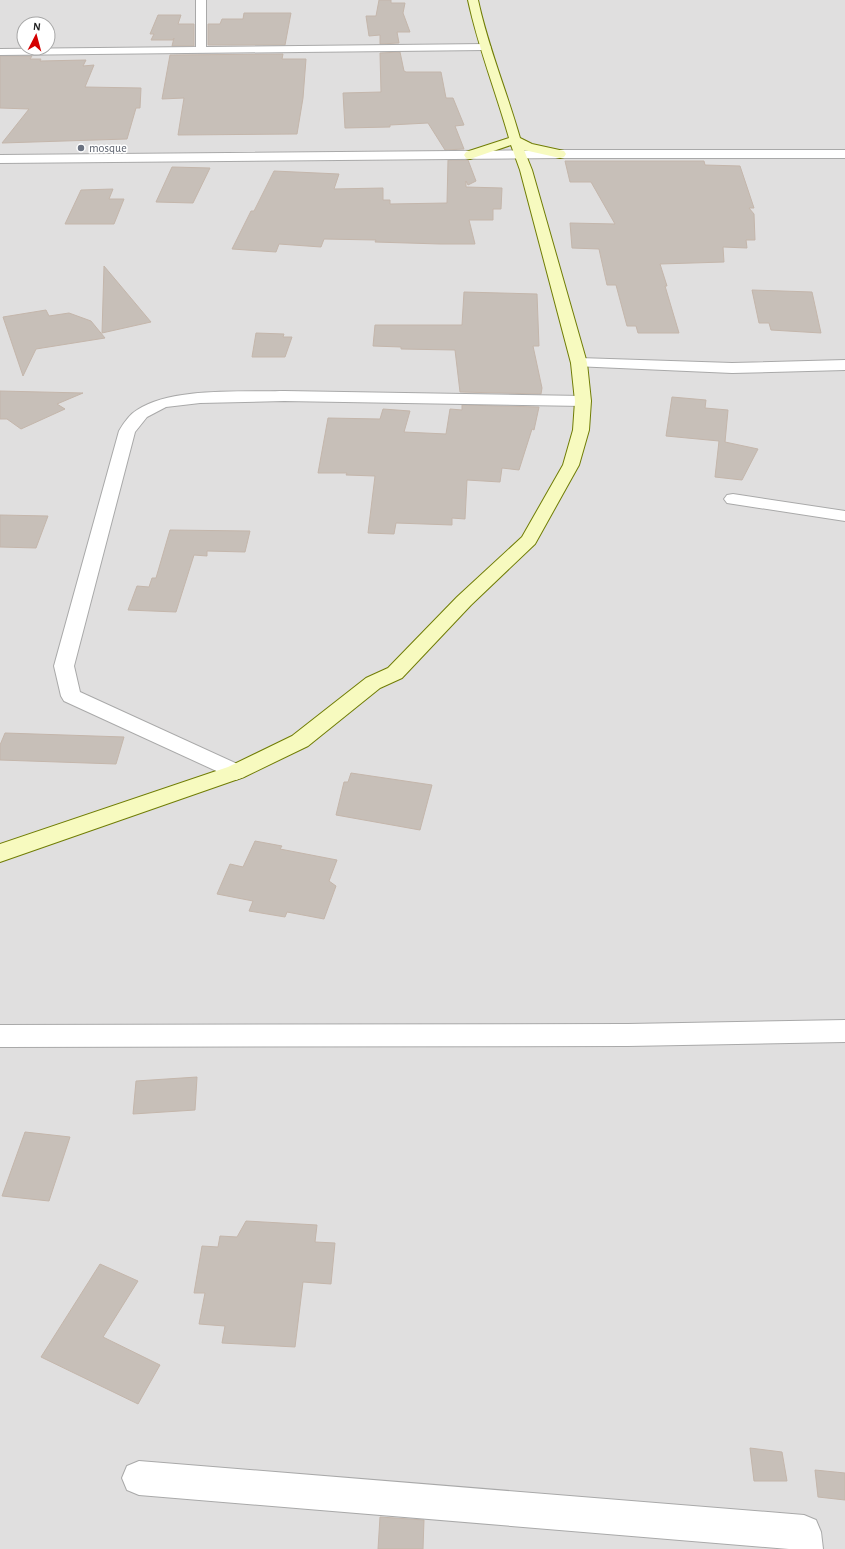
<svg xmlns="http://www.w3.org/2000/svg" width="845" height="1549" font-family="'Alegreya Sans',sans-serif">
<rect width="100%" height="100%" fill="#f2efe9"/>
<path fill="#e0dfdf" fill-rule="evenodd" d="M 0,0 L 845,0 L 845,1549 L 0,1549 ZM 24,24 L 48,24 L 48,48 L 24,48 Z"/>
<g fill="#c7bfb8" stroke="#c4b6ab">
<path d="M 379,0 L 391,0 L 391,3 L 405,3 L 403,13 L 410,32 L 397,32 L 399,43 L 380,44 L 380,35 L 369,36 L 366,16 L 376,16 Z"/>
<path d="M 244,13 L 291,13 L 285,45 L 208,45 L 208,24 L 220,24 L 222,19 L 243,19 Z"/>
<path d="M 158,15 L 181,15 L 178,24 L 194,24 L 194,46 L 172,46 L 174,38 L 173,40 L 151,40 L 154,34 L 150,34 Z"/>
<path d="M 400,52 L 404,71 L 406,72 L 441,72 L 446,98 L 453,98 L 464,125 L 455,126 L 464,149 L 445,150 L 428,123 L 390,125 L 390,127 L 345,128 L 343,93 L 381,92 L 380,53 Z"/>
<path d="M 283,54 L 282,59 L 306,59 L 303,98 L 297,134 L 178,135 L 184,98 L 162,99 L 170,55 Z"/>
<path d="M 0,56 L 32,56 L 30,59 L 41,59 L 40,61 L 86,60 L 83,66 L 94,65 L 85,87 L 141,88 L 140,108 L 136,108 L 127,139 L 2,143 L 29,109 L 0,108 Z"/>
<path d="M 448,160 L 468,160 L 476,181 L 468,185 L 466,181 L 466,187 L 502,188 L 501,209 L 493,209 L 493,220 L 469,220 L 475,244 L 440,244 L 375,242 L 376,240 L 324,239 L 321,247 L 279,244 L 276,252 L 232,249 L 251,211 L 254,211 L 274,171 L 339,174 L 334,189 L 383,188 L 383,200 L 390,200 L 390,204 L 447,203 Z"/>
<path d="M 565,161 L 704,161 L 705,165 L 740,166 L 754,208 L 749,208 L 754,214 L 755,240 L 746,240 L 747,248 L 723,247 L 724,262 L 660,264 L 667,286 L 665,286 L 679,333 L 638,333 L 636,326 L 627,326 L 616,285 L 607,285 L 599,249 L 572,248 L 570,223 L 615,224 L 591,182 L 570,182 Z"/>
<path d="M 172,167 L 210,168 L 193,203 L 156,202 Z"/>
<path d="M 113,189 L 109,199 L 124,199 L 114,224 L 65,224 L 81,190 Z"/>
<path d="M 104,266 L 151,322 L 102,333 Z"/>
<path d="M 752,290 L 812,292 L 821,333 L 771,330 L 769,323 L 759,323 Z"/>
<path d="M 464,292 L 537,294 L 539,346 L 533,346 L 542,388 L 541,394 L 460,392 L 455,350 L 401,349 L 401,347 L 373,346 L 375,325 L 462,325 Z"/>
<path d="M 46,310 L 49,316 L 69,313 L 91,321 L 105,338 L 36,349 L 23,376 L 3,317 Z"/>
<path d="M 256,333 L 284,334 L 283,337 L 292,337 L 285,357 L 252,357 Z"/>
<path d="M 0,391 L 83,393 L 57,404 L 65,409 L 21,429 L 7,419 L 0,419 Z"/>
<path d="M 672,397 L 706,400 L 705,408 L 728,410 L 725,442 L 758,449 L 742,480 L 715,477 L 719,441 L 666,436 Z"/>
<path d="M 462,405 L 539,407 L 534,430 L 532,429 L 519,470 L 502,468 L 500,482 L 467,480 L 465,519 L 452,518 L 452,525 L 396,523 L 394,534 L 368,533 L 375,476 L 346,475 L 347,473 L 318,473 L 328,418 L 380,419 L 383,409 L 410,411 L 404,432 L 446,434 L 450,409 L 462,410 Z"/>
<path d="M 0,515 L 48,516 L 36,548 L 0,547 Z"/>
<path d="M 170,530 L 250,531 L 245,552 L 207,551 L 207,556 L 194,555 L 176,612 L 128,610 L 137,586 L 149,587 L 152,578 L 156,578 Z"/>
<path d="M 5,733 L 124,737 L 116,764 L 0,760 L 0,745 Z"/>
<path d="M 351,773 L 432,785 L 420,830 L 336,815 L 344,782 L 348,782 Z"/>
<path d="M 255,841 L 282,846 L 280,849 L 337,860 L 329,881 L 336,886 L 324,919 L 287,912 L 285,917 L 249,911 L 253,901 L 217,894 L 230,864 L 243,867 Z"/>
<path d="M 197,1077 L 195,1110 L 133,1114 L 136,1081 Z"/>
<path d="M 25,1132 L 70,1137 L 49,1201 L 2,1196 Z"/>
<path d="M 246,1221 L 317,1225 L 315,1242 L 335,1243 L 331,1284 L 303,1282 L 295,1347 L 222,1343 L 225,1326 L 199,1324 L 205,1293 L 194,1293 L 202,1246 L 218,1247 L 220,1236 L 237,1237 Z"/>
<path d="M 100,1264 L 138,1281 L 103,1337 L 160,1365 L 138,1404 L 41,1357 Z"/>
<path d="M 750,1448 L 782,1452 L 787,1481 L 754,1481 Z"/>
<path d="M 815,1470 L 845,1473 L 845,1500 L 818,1497 Z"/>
<path d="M 380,1517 L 424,1520 L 423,1549 L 378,1549 Z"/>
</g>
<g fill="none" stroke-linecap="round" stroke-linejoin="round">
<defs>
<g id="minor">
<path d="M 196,0 L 206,0 L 206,47 L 486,44 L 491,47 L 486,50 L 0,55 L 0,49 L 196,47 Z"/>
<path d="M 560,150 L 845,150 L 845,158 L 560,158 L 0,163 L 0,155 Z"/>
<path d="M 579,358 L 732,363 L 845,360 L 845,370 L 732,373 L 574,366 L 571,363 L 574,360 Z"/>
<path d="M 284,391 L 583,396 L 589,398 L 591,401 L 589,404 L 583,406 L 284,401 L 200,403 L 166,407 L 147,417 L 135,432 L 74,666 L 80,692 L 244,767 L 247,772 L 244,777 L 236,780 L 64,701 L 61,696 L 54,666 L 119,431 C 123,424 130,414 137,410 C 171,387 242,392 284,391 Z"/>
<path d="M 733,494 L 845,511 L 845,521 L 727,503 L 724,499 L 727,495 Z"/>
<path d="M 845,1020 L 845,1042 L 628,1046 L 0,1047 L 0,1025 L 628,1024 Z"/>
<path d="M 139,1461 L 804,1515 L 816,1520 L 821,1532 L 823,1549 L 789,1549 L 139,1495 L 127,1490 L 122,1478 L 127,1466 Z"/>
</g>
<path id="secondary" d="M 468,0 L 478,0 C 488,47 507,92 520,138 L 532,144 L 564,151 L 566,154 L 564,157 L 560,158 L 524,150 L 532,170 L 587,363 L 591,401 L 589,430 L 579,465 L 535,544 L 471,605 L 402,678 L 380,688 L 308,746 L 244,777 L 0,862 L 0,844 L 228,767 L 292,736 L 366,678 L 388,668 L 457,597 L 522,537 L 563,465 L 573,430 L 575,401 L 571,363 L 520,170 L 511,145 L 470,159 L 466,158 L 464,155 L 466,152 L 509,138 C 496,92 478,47 468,0 Z"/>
</defs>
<use href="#minor" stroke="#a9a9a9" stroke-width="2"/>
<use href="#secondary" stroke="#707d05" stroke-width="2"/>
<use href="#minor" fill="#fff" fill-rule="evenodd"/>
<use href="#secondary" fill="#f7fabf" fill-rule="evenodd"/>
</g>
<circle fill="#6b7280" stroke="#fff" stroke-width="1.5" cx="81" cy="148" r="4"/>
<g text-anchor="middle" stroke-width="3" stroke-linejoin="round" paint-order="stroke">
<g font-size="12" fill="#5b616d" stroke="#fff" text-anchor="start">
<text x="89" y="152">mosque</text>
</g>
</g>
<g transform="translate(36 36) rotate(6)"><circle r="19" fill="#ffffff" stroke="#a7a7a7"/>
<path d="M0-3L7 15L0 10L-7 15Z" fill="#d40000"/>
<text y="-6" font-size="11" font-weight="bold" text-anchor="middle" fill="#222222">N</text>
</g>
</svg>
